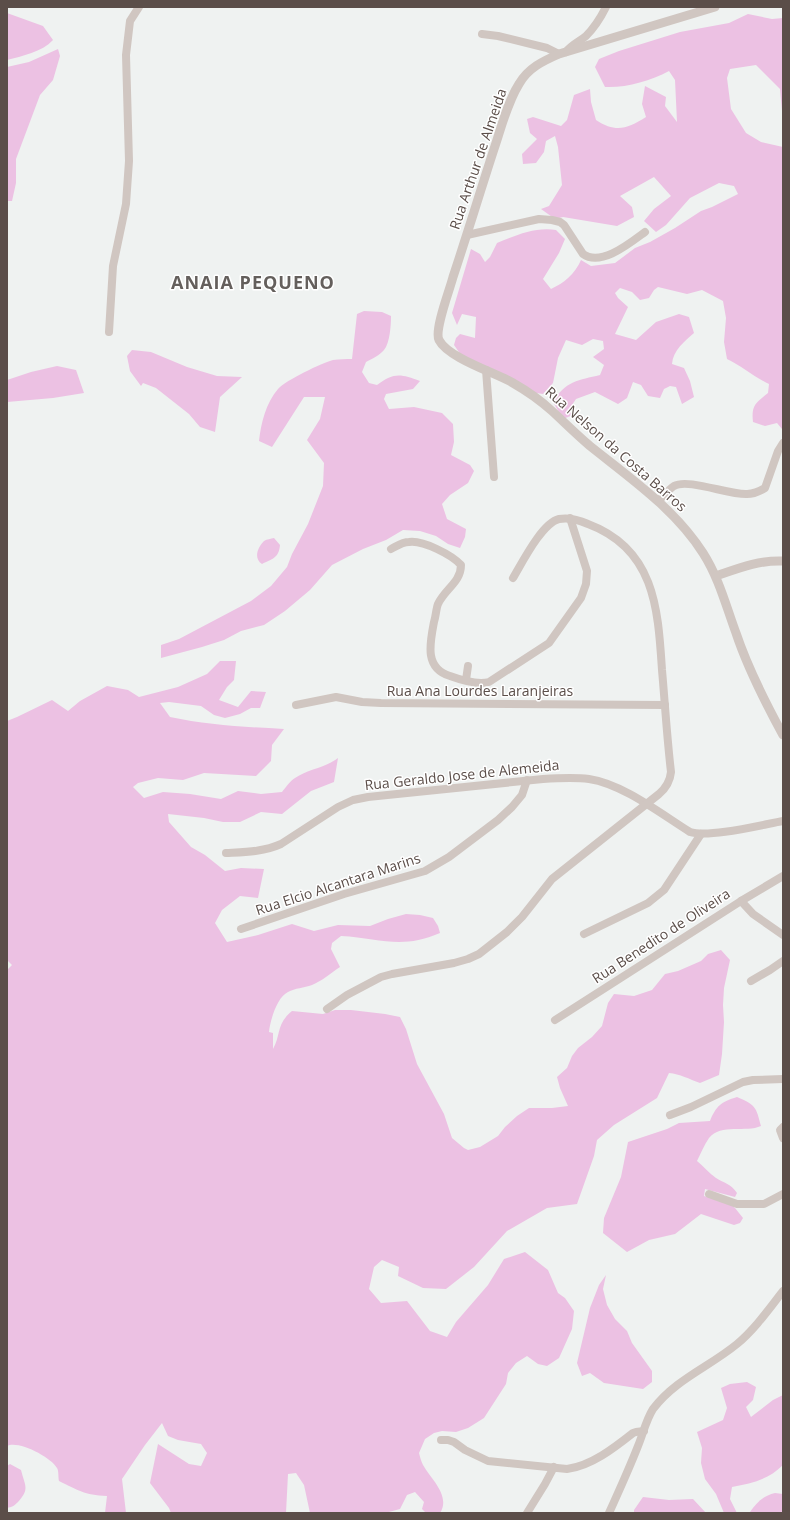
<svg xmlns="http://www.w3.org/2000/svg" width="790" height="1520" font-family="'Open Sans',sans-serif">
<rect width="100%" height="100%" fill="#eff2f1"/>
<g fill="#ecc1e3">
<path d="M 7,13 L 43,26 L 53,40 C 42,52 22,56 7,60 Z"/>
<path d="M 748,14 L 772,19 L 783,18 L 783,122 L 780,89 L 756,65 L 730,69 L 727,78 L 731,109 L 746,133 L 761,142 L 783,147 L 783,428 L 782,429 L 777,423 L 765,426 L 753,422 C 751,405 756,403 768,393 L 769,384 C 754,377 742,366 727,359 L 724,342 L 726,318 L 723,301 L 702,290 L 687,294 L 658,287 L 654,290 L 649,298 L 640,300 L 632,292 L 620,288 L 615,293 L 618,298 L 628,307 L 615,334 L 636,340 L 656,322 L 679,314 L 689,317 L 694,333 C 685,341 673,350 672,364 L 684,368 L 690,381 L 694,397 L 682,404 L 676,387 L 670,386 L 664,389 L 660,398 L 648,396 L 641,385 L 633,382 L 627,398 L 618,404 L 595,392 L 576,399 L 572,405 L 573,415 L 563,419 L 553,402 C 565,381 579,380 600,375 L 604,365 L 593,357 L 604,349 L 603,341 L 593,339 L 582,345 L 566,340 L 558,358 L 553,383 L 543,394 L 530,392 L 463,358 L 454,345 L 456,338 L 460,334 L 475,338 L 476,317 L 462,314 L 457,325 L 452,313 L 471,249 L 480,254 L 485,262 L 490,257 L 497,243 C 517,235 535,227 556,230 L 565,239 L 559,253 L 543,279 L 551,289 C 564,283 575,274 581,260 L 591,266 L 615,263 L 635,248 L 650,242 L 675,228 L 701,211 L 712,207 L 738,194 L 734,186 L 719,183 L 690,198 L 666,225 L 656,232 L 644,221 L 654,209 L 671,196 L 654,177 L 620,196 L 632,207 L 634,217 L 617,226 L 563,217 L 555,219 L 541,209 L 549,206 L 562,185 L 558,147 L 555,136 L 546,141 L 544,152 L 536,163 L 523,164 L 522,154 L 537,139 L 530,133 L 527,119 L 533,117 L 561,126 L 567,120 L 574,95 L 590,89 L 591,102 L 596,120 C 616,133 627,129 646,117 L 642,104 L 645,86 L 666,97 L 665,106 L 677,122 L 675,80 L 669,71 C 650,81 626,88 605,87 L 595,67 L 599,59 L 619,51 L 680,32 L 729,23 Z"/>
<path d="M 58,49 L 60,56 L 53,80 L 40,95 L 16,159 L 16,183 L 12,201 L 7,201 L 7,67 L 29,62 Z"/>
<path d="M 364,311 L 382,312 L 391,316 C 391,325 390,343 384,350 C 380,355 372,359 366,362 L 362,372 L 369,383 L 377,385 C 394,372 401,374 420,381 L 413,389 L 386,394 L 384,399 L 389,409 L 414,407 L 442,413 L 453,424 L 454,442 L 451,455 L 470,465 L 474,471 L 468,483 L 450,495 L 442,504 L 447,519 L 466,529 L 465,537 L 460,548 L 448,544 L 436,536 L 420,531 L 403,530 L 386,540 L 363,549 L 332,565 L 310,590 L 285,611 L 264,625 L 241,631 L 224,640 L 202,647 L 161,658 L 161,645 L 179,639 L 251,601 L 271,586 L 287,567 L 292,554 L 308,524 L 323,486 L 324,463 L 307,440 L 320,419 L 325,397 L 304,397 L 272,447 L 259,441 C 261,423 266,403 278,389 C 286,380 322,363 333,360 C 340,359 346,359 352,359 L 357,314 Z"/>
<path d="M 132,350 L 151,352 L 187,367 L 217,376 L 242,377 L 220,397 L 215,432 L 200,427 L 189,414 L 156,388 L 143,383 L 141,386 L 130,371 L 127,356 Z"/>
<path d="M 57,366 L 76,370 L 84,393 L 53,398 L 7,402 L 7,380 L 31,372 Z"/>
<path d="M 274,538 L 280,545 C 279,558 272,559 262,564 C 253,558 258,547 264,541 C 267,539 271,539 274,538 Z"/>
<path d="M 220,661 L 236,661 L 234,680 L 227,687 L 219,700 L 238,707 L 251,691 L 266,692 L 260,708 L 251,708 L 240,714 L 225,718 L 214,715 L 201,706 L 169,702 L 160,703 L 170,717 C 207,725 245,727 284,729 L 272,745 L 271,761 L 256,776 L 204,773 L 183,780 L 158,778 L 138,783 L 133,787 L 144,798 L 163,792 L 190,794 L 221,799 L 238,791 L 261,794 L 282,792 C 286,787 290,781 295,778 C 308,769 325,768 338,758 L 334,782 L 311,791 L 282,814 L 261,812 L 240,822 L 223,822 L 204,818 L 168,814 L 169,822 L 191,847 L 205,855 L 225,871 L 241,868 L 264,869 L 258,898 L 240,896 L 222,910 L 215,923 L 227,942 L 258,935 L 292,924 L 314,931 L 338,925 L 370,926 L 388,919 L 406,914 L 420,915 L 433,918 L 438,926 L 440,933 C 401,950 380,938 341,936 L 332,943 L 331,949 L 340,967 C 331,973 322,981 312,985 C 304,988 295,988 288,992 C 277,997 270,1021 269,1032 L 273,1033 L 273,1049 C 281,1035 276,1024 292,1011 L 323,1014 L 335,1010 L 351,1010 L 385,1014 L 400,1017 L 406,1029 L 417,1064 L 444,1114 L 452,1138 L 464,1148 L 468,1150 L 480,1147 L 498,1136 L 505,1127 L 517,1116 L 529,1108 L 552,1108 L 568,1106 L 560,1088 L 557,1077 L 567,1068 L 572,1056 L 578,1048 L 592,1037 L 602,1026 L 608,1003 L 614,994 L 634,996 L 652,990 L 665,974 L 678,971 L 701,961 L 708,954 L 721,950 L 730,960 L 724,988 L 723,1005 L 724,1022 L 722,1054 L 719,1075 L 700,1083 C 689,1079 680,1074 669,1073 L 657,1098 L 614,1125 L 597,1140 L 594,1156 L 577,1204 L 547,1208 L 507,1231 L 474,1267 L 446,1289 L 423,1288 L 398,1276 L 399,1267 L 382,1260 L 374,1267 L 369,1289 L 381,1303 L 407,1301 L 430,1331 L 447,1337 L 456,1322 L 488,1285 L 504,1259 L 525,1252 L 548,1270 L 558,1293 L 565,1298 L 574,1311 L 572,1329 L 559,1358 L 547,1366 L 538,1364 L 527,1356 L 516,1363 L 508,1373 L 506,1384 L 484,1418 L 468,1428 L 456,1432 L 442,1431 L 434,1433 L 425,1439 L 419,1453 C 420,1457 421,1461 423,1465 C 431,1479 451,1496 440,1513 L 426,1513 L 422,1509 L 424,1502 L 415,1492 L 407,1495 L 400,1509 L 385,1513 L 310,1513 L 304,1485 L 296,1473 L 288,1474 L 286,1513 L 171,1513 L 169,1508 L 150,1483 L 158,1444 L 189,1464 L 201,1466 L 207,1453 L 201,1444 L 178,1440 L 168,1436 L 162,1423 L 145,1445 L 122,1479 L 126,1513 L 105,1513 L 107,1496 C 84,1495 78,1490 59,1481 C 58,1477 59,1471 57,1468 C 51,1457 18,1440 7,1446 L 7,970 L 12,965 L 7,960 L 7,721 L 17,717 L 52,700 L 68,711 L 80,701 L 107,686 L 128,690 L 139,697 L 178,687 L 207,674 Z"/>
<path d="M 737,1097 C 756,1105 756,1107 761,1126 C 746,1133 721,1123 709,1138 C 704,1145 701,1153 697,1161 C 703,1166 709,1173 716,1178 C 724,1183 731,1184 737,1193 L 735,1197 L 705,1189 L 704,1196 L 730,1204 L 735,1208 L 743,1218 L 740,1223 L 734,1225 L 701,1214 L 675,1234 L 649,1240 L 627,1252 L 603,1233 L 604,1218 L 621,1177 L 628,1142 L 667,1129 L 679,1123 L 710,1121 C 716,1106 721,1102 737,1097 Z"/>
<path d="M 606,1275 L 603,1289 L 607,1305 L 615,1319 L 627,1331 L 632,1343 L 652,1371 L 652,1382 L 643,1389 L 604,1383 L 590,1373 L 582,1376 L 577,1363 L 590,1308 L 599,1285 Z"/>
<path d="M 747,1382 L 756,1387 L 753,1400 L 746,1407 L 751,1417 L 773,1400 L 783,1395 L 783,1465 C 768,1480 752,1483 732,1487 L 730,1499 L 737,1513 L 724,1513 L 716,1494 L 705,1479 L 701,1463 L 702,1448 L 697,1432 L 723,1420 L 727,1408 L 721,1388 L 730,1384 Z"/>
<path d="M 10,1464 L 21,1470 C 25,1486 30,1489 18,1502 C 14,1506 12,1507 7,1508 L 7,1466 Z"/>
<path d="M 775,1493 L 783,1494 L 783,1513 L 750,1513 L 750,1512 C 757,1502 763,1496 775,1493 Z"/>
<path d="M 643,1497 L 669,1500 L 693,1499 L 706,1513 L 634,1513 L 634,1510 Z"/>
</g>
<g fill="none" stroke-linecap="round" stroke-linejoin="round">
<g stroke="#d0c6c1" stroke-width="8">
<path d="M 482,34 L 498,36 L 547,48 L 559,54"/>
<path d="M 566,52 C 571,45 579,42 586,36 C 594,28 601,17 606,7"/>
<path d="M 467,235 L 539,219 L 552,220 L 560,222 L 564,225 L 583,254 C 601,267 630,243 645,232"/>
<path d="M 109,332 L 113,266 L 126,204 L 129,161 L 126,55 L 130,21 L 139,7"/>
<path d="M 486,370 L 494,477"/>
<path d="M 658,501 C 663,497 668,490 674,486 C 688,478 729,495 747,494 C 754,494 760,491 765,488 L 778,451 L 783,443"/>
<path d="M 391,549 C 397,546 402,542 409,542 C 423,540 452,555 461,565 C 461,582 445,589 438,604 C 436,609 436,616 434,622 C 430,643 424,668 450,676 C 461,680 478,685 489,682 L 549,643 L 581,598 L 586,584 L 587,571 L 570,518"/>
<path d="M 466,680 L 468,666"/>
<path d="M 296,705 L 336,697 L 362,702 L 381,703 L 665,705"/>
<path d="M 226,853 C 245,852 263,852 281,844 L 338,807 L 353,800 L 368,797 L 543,779 C 558,778 574,777 589,779 C 623,784 661,814 690,832 C 709,838 761,825 783,821"/>
<path d="M 741,901 L 753,914 L 783,935"/>
<path d="M 241,929 L 344,894 L 425,871 L 449,857 L 498,820 L 512,807 L 522,795 L 527,780"/>
<path d="M 584,934 L 648,903 L 664,890 L 701,834"/>
<path d="M 751,981 L 770,970 L 783,961"/>
<path d="M 327,1009 L 347,995 L 381,977 L 392,974 L 454,963 L 468,959 L 479,954 L 507,932 L 522,917 L 552,879 L 659,794 C 666,788 670,782 671,772 C 667,738 665,704 662,670 C 658,609 655,549 588,524 C 579,520 569,517 559,519 C 542,523 522,563 513,578"/>
<path d="M 555,1020 L 741,901 L 783,876"/>
<path d="M 670,1115 L 691,1107 L 743,1082 L 753,1080 L 783,1079"/>
<path d="M 783,1127 L 780,1130 L 783,1138"/>
<path d="M 709,1194 L 737,1204 L 764,1204 L 783,1194"/>
<path d="M 441,1440 L 448,1440 L 454,1442 L 465,1450 L 488,1461 L 567,1469 C 591,1466 614,1448 633,1433 L 636,1432 L 644,1431"/>
<path d="M 527,1513 L 545,1484 L 554,1467"/>
<path d="M 609,1513 C 619,1491 629,1469 638,1446 C 643,1434 646,1420 653,1409 C 676,1379 709,1367 737,1344 C 755,1329 769,1309 783,1291"/>
</g>
<g stroke="#d0c6c1" stroke-width="9">
<path d="M 715,7 L 559,54 C 543,61 528,68 519,84 C 507,103 501,129 494,149 C 480,192 467,235 453,277 C 450,289 434,330 439,340 C 448,358 496,373 513,383 C 527,391 540,400 552,411 C 565,423 577,435 590,446 C 630,478 675,509 703,553 C 719,578 726,606 736,633 C 748,669 765,702 783,735"/>
<path d="M 716,576 C 739,568 759,560 783,561"/>
</g>
</g>
<g text-anchor="middle" stroke-width="3" stroke-linejoin="round" paint-order="stroke">
<g font-size="14" fill="#5b4e49" stroke="#fff">
<text transform="translate(478 159) rotate(-71)" y="5">Rua Arthur de Almeida</text>
<text transform="translate(616 449) rotate(41)" y="5">Rua Nelson da Costa Barros</text>
<text x="480" y="696">Rua Ana Lourdes Laranjeiras</text>
<text transform="translate(462 775) rotate(-6)" y="5">Rua Geraldo Jose de Alemeida</text>
<text transform="translate(338 884) rotate(-18)" y="5">Rua Elcio Alcantara Marins</text>
<text transform="translate(661 936) rotate(-33)" y="5">Rua Benedito de Oliveira</text>
</g>
<g font-size="18" font-weight="bold" letter-spacing="1" fill="#645f5c" stroke="#fff">
<text x="253" y="289">ANAIA PEQUENO</text>
</g>
</g>
<rect width="790" height="1520" fill="none" stroke="#5b4e49" stroke-width="16"/>
</svg>
